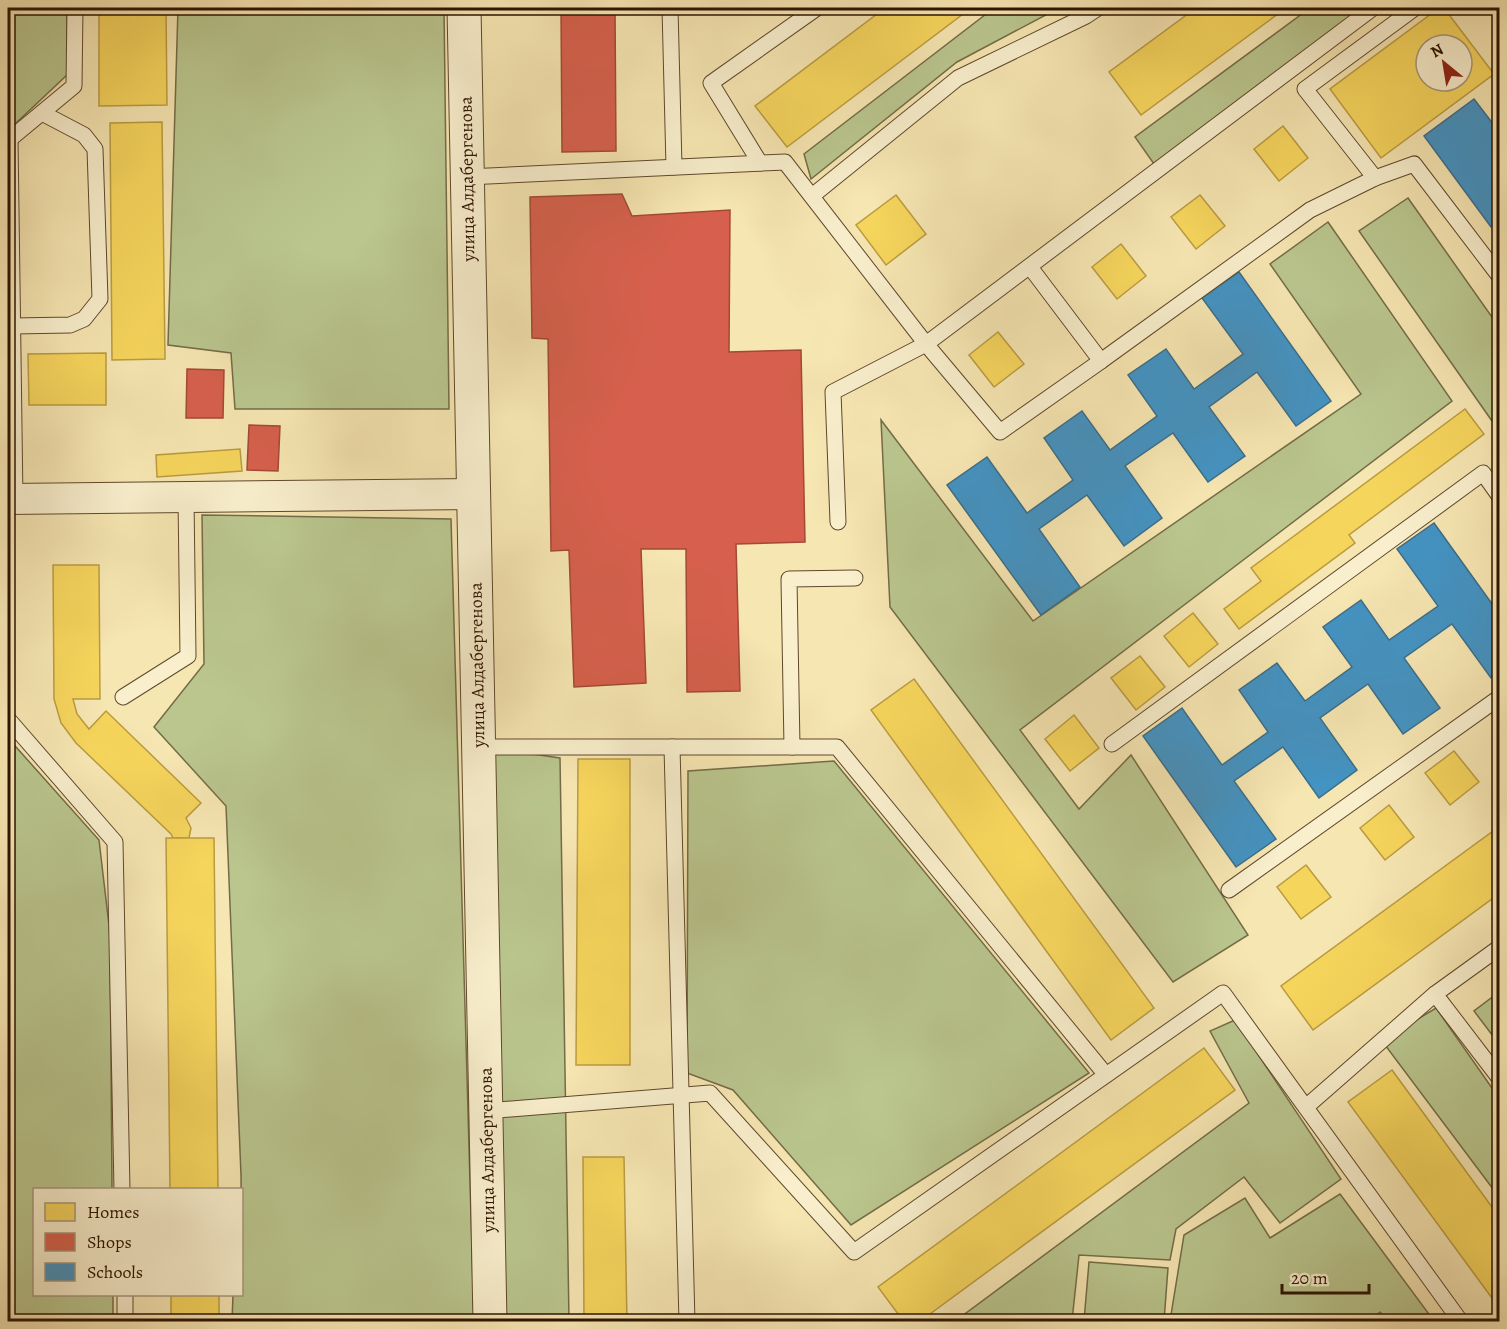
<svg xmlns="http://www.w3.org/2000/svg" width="1507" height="1329" font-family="Alegreya,serif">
<rect width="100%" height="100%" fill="#f6e6b2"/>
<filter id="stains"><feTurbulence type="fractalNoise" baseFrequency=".00333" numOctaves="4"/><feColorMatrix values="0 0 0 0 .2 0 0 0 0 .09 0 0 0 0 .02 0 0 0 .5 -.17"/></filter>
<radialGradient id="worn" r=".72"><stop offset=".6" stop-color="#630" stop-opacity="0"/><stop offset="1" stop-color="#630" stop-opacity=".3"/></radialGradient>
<g fill="#bac68e" stroke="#746c47" stroke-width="1.5">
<path d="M 8,8 L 67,8 L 67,75 L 15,124 L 8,117 Z"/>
<path d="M 178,8 L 444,8 L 449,409 L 235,409 L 231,353 L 168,345 Z"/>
<path d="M 994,8 L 1059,8 L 957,62 L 811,179 L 804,154 Z"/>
<path d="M 1310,8 L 1364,8 L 1154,164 L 1135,137 Z"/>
<path d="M 1408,198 L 1499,327 L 1499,431 L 1359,231 Z"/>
<path d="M 1328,222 L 1452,401 L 1020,730 L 1079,809 L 1131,755 L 1248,935 L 1173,982 L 890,607 L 881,420 L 1033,621 L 1361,394 L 1270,264 Z"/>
<path d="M 202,515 L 451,519 L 474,1321 L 232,1321 L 233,1295 L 242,1294 L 241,1175 L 226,806 L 154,727 L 204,664 Z"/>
<path d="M 8,738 L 99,840 L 110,934 L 112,1189 L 34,1190 L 34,1294 L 113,1295 L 113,1321 L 8,1321 Z"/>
<path d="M 490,748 L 560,758 L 569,1321 L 502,1321 Z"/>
<path d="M 834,761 L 1089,1073 L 851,1225 L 733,1090 L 687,1073 L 688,771 Z"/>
<path d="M 1499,992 L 1499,1044 L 1474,1011 Z"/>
<path d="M 1436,1008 L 1499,1098 L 1499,1197 L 1382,1041 Z"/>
<path d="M 1235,1020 L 1341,1179 L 1280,1223 L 1244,1177 L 1176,1229 L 1170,1260 L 1079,1255 L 1072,1321 L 954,1322 L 1249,1103 L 1210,1031 Z"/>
<path d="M 1340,1194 L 1434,1321 L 1388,1321 L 1380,1312 L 1369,1322 L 1170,1321 L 1184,1235 L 1245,1198 L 1270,1238 Z"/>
<path d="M 1089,1262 L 1168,1268 L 1164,1321 L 1084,1321 Z"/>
</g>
<g fill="#f6d55c" stroke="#ba9b40" stroke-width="1.5" fill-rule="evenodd">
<path d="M 99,8 L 166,8 L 167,105 L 99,106 Z"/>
<path d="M 885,8 L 971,8 L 787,147 L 755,106 Z"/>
<path d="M 1196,8 L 1286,8 L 1141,115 L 1109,72 Z"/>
<path d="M 1439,8 L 1444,8 L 1494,74 L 1381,158 L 1330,89 ZM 1426,45 L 1462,45 L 1462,81 L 1426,81 Z"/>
<path d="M 162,122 L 165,359 L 112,360 L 110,123 Z"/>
<path d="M 1283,126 L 1308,158 L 1279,181 L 1254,149 Z"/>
<path d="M 896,195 L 926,234 L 886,265 L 856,225 Z"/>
<path d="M 1200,195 L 1225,226 L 1196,249 L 1171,217 Z"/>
<path d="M 1121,244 L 1146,276 L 1117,299 L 1092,267 Z"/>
<path d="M 998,332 L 1024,364 L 994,387 L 969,355 Z"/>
<path d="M 106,353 L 106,405 L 29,405 L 28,354 Z"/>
<path d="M 1465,409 L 1484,434 L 1349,535 L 1355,543 L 1239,629 L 1224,609 L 1261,581 L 1251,568 Z"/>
<path d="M 240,449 L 242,471 L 157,477 L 156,455 Z"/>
<path d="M 53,565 L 99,565 L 100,699 L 73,699 L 77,714 L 89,729 L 106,711 L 201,803 L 186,818 L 191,828 L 189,838 L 173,838 L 171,834 L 76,743 L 61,723 L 54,699 Z"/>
<path d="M 1193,613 L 1218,644 L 1189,667 L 1164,636 Z"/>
<path d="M 1140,656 L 1165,687 L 1136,710 L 1111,678 Z"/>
<path d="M 914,679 L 1154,1008 L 1111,1040 L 871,710 Z"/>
<path d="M 1074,715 L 1099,748 L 1070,771 L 1045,739 Z"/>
<path d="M 1454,751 L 1479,782 L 1450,805 L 1425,773 Z"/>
<path d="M 578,759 L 630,759 L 630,1065 L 576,1065 Z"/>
<path d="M 1389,805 L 1414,837 L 1385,860 L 1360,828 Z"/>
<path d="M 1500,826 L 1500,893 L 1313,1030 L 1281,986 Z"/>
<path d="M 166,838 L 214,838 L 218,1190 L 170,1190 Z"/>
<path d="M 1306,865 L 1331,897 L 1301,919 L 1277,887 Z"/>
<path d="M 1204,1048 L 1235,1090 L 919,1322 L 904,1322 L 878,1287 Z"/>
<path d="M 1392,1070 L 1500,1218 L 1500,1309 L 1348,1102 Z"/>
<path d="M 583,1157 L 624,1157 L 627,1322 L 584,1322 Z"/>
<rect x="171" y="1294" width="48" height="28"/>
</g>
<g fill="#d6604d" stroke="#a34936" stroke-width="1.5">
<path d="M 561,8 L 615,8 L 616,151 L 562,152 Z"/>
<path d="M 622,194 L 632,216 L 730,210 L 729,352 L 801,350 L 805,542 L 736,544 L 740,691 L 687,692 L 686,549 L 641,549 L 646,683 L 574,687 L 569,550 L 551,551 L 548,339 L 532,338 L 530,197 Z"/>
<path d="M 187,369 L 224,370 L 223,418 L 186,418 Z"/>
<path d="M 249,425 L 280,426 L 278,471 L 247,470 Z"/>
</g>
<g fill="#4393c3" stroke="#3c6d88" stroke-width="1.5">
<path d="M 1500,25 L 1500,37 L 1494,29 Z"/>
<path d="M 1474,99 L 1500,133 L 1500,221 L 1491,227 L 1424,136 Z"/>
<path d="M 1239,272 L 1331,401 L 1296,426 L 1257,372 L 1209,407 L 1245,456 L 1208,482 L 1173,433 L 1125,466 L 1162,518 L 1124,546 L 1087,495 L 1039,529 L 1080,587 L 1041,615 L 947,485 L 987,457 L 1027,513 L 1073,480 L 1044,438 L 1082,411 L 1110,450 L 1157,416 L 1128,375 L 1166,349 L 1194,389 L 1243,354 L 1202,298 Z"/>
<path d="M 1434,523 L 1500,615 L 1500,672 L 1491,678 L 1452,624 L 1404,658 L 1440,708 L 1403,734 L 1368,684 L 1320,718 L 1357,770 L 1319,798 L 1283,747 L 1234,781 L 1276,839 L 1236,867 L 1143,736 L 1182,708 L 1222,765 L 1268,732 L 1239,690 L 1277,663 L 1305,701 L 1352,667 L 1323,627 L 1361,600 L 1389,640 L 1438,606 L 1397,549 Z"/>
</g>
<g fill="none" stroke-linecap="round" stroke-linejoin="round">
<defs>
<g id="service">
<path d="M 670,8 L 674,167"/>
<path d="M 8,136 L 10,139 L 15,499"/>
<path d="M 10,139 L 74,86 L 75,8"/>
<path d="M 760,163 L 711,83 L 817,8"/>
<path d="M 467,177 L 785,162 L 926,344 L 1373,8"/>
<path d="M 1375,178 L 1305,89 L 1415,8"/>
<path d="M 812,196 L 958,78 L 1086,16 L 1098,8"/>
<path d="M 1030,267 L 1101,361 L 1310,210 L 1375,178 L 1414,164 L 1500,277"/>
<path d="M 13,326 L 70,325 L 84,319 L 100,299 L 95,149 L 84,135 L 42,113"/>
<path d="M 838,522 L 833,392 L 926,344 L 1000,432 L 1101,361"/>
<path d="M 123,697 L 188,656 L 186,497"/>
<path d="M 8,719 L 115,842 L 122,1190"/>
<path d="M 1112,744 L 1483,473 L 1500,497"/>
<path d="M 479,747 L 837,747 L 1106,1075"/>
<path d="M 672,747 L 687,1322"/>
<path d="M 792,747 L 789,579 L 855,578"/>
<path d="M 1229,890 L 1500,697"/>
<path d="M 1500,947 L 1435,994 L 1500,1079"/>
<path d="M 1306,1107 L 1435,994"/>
<path d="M 486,1111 L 710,1093 L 854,1252 L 1223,993 L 1461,1322"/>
<path d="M 125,1294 L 125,1322"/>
</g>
<path id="minor" d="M 8,499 L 474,494"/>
<path id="tertiary" d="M 464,8 L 490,1322"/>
</defs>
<use href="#service" stroke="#5f482c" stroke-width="17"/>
<use href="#minor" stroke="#5f482c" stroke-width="32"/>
<use href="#tertiary" stroke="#5f482c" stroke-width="35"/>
<use href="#service" stroke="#f9efcd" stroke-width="15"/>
<use href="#minor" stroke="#f9efcd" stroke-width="30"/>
<use href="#tertiary" stroke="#f9efcd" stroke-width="33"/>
</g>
<g text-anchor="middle" stroke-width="6" stroke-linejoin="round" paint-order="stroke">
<g font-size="18" fill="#2d1300" stroke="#f9efcd">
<text transform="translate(467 179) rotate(-91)" y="6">улица Алдабергенова</text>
<text transform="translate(477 665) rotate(-91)" y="6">улица Алдабергенова</text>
<text transform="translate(487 1150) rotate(-91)" y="6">улица Алдабергенова</text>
</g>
</g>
<rect width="1507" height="1329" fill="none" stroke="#f6e6b2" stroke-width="30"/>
<rect x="9" y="9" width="1489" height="1311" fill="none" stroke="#2d1300" stroke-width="3"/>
<rect x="15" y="15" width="1477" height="1299" fill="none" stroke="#2d1300" stroke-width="1.5"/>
<rect x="33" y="1188" width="210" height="108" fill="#f9efcd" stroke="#a7977b" stroke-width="1.5"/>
<rect x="45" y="1203" width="30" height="18" fill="#f6d55c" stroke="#a7977b" stroke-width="1.5"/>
<text x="87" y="1218" font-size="18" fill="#2d1300">Homes</text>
<rect x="45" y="1233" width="30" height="18" fill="#d6604d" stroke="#a7977b" stroke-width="1.5"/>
<text x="87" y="1248" font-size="18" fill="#2d1300">Shops</text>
<rect x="45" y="1263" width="30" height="18" fill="#4393c3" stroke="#a7977b" stroke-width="1.5"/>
<text x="87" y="1278" font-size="18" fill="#2d1300">Schools</text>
<g transform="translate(1444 63) rotate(330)"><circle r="28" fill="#f9efcd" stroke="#a7977b" stroke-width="1.5"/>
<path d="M0-4.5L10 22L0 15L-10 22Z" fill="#8f2418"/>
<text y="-9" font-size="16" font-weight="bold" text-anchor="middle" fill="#2d1300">N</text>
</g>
<path d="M1282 1284v9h87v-9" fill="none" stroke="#2d1300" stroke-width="3"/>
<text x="1291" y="1284" font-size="18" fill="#2d1300" stroke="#f9efcd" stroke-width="4.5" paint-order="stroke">20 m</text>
<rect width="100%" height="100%" filter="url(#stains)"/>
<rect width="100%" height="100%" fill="url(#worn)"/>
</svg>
